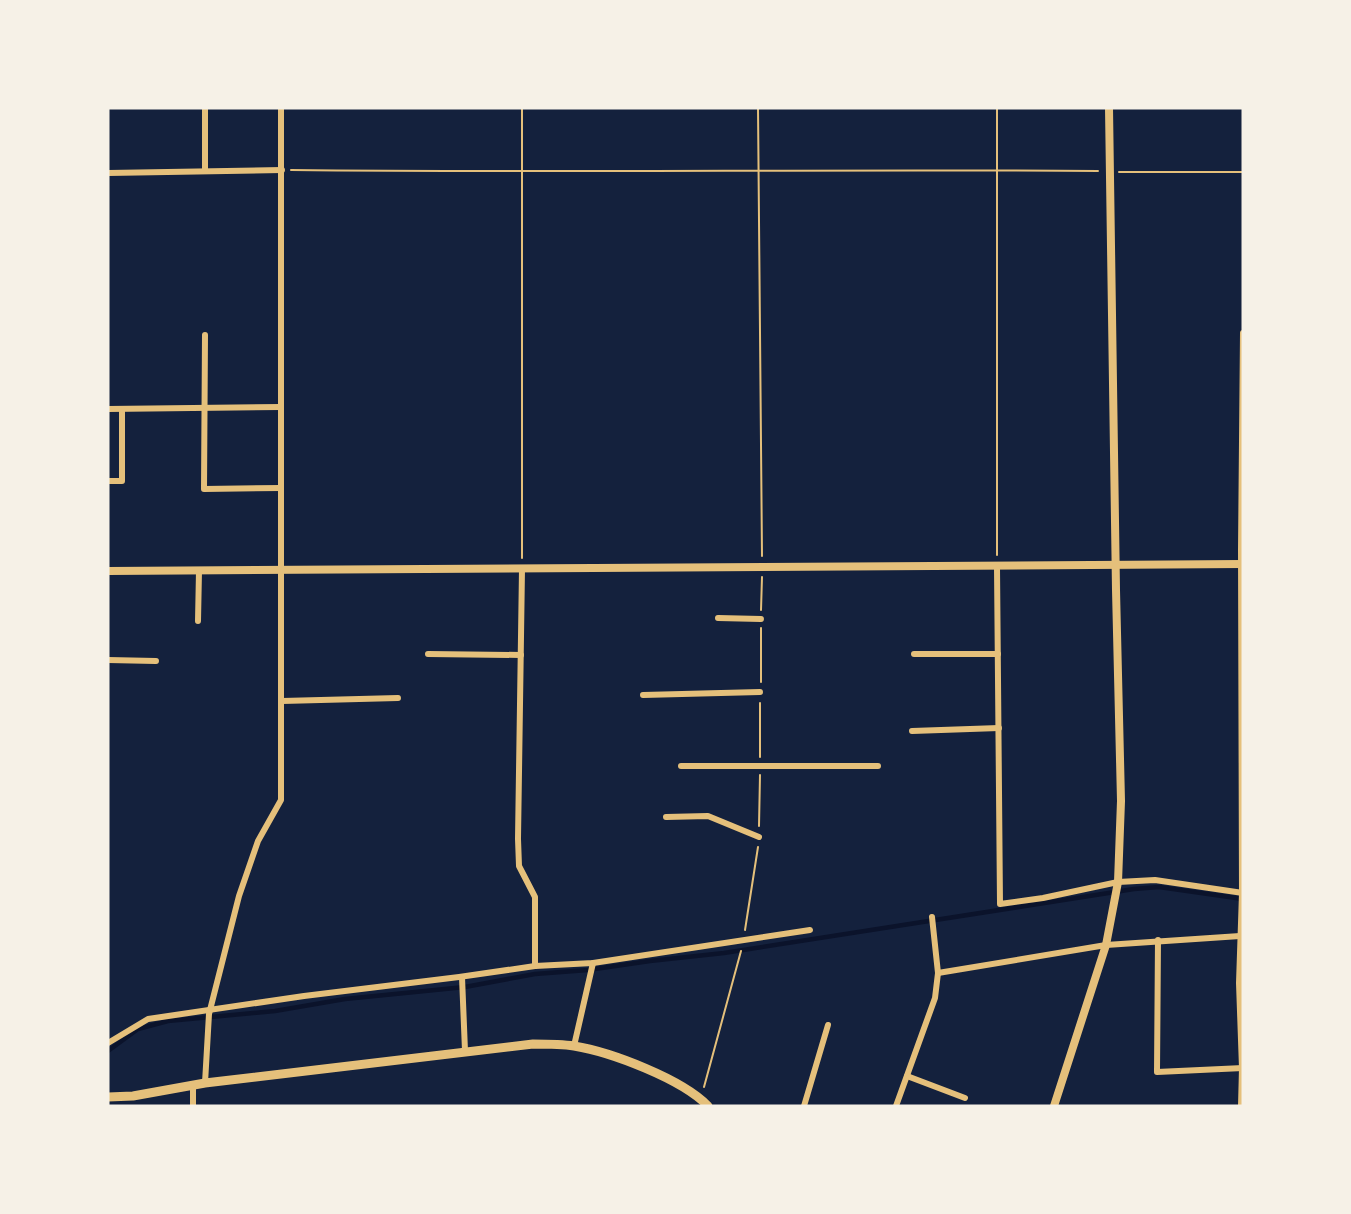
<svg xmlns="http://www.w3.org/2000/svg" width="1351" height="1214" font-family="Rubik,sans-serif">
<rect width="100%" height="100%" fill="#14213d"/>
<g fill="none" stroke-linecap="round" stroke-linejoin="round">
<path stroke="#0b132b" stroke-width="4.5" d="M 108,1051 L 138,1029 L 168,1021 L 275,1011 L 345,999 L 465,987 L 535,974 L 588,970 L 650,961 L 724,953 L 1134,889 L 1159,887 L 1243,899"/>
<g stroke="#e5c07b" stroke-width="2">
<path d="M 522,108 L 522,558"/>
<path d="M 758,108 L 762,556"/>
<path d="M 997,108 L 997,555"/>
<path d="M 291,170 C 560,173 829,169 1098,171"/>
<path d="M 1119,172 L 1243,172"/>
<path d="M 761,610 L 762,577"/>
<path d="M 761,682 L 761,628"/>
<path d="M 760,757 L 760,703"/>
<path d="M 759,826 L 760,775"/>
<path d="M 745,930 L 758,847"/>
<path d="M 704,1087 L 741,951"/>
</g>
<g stroke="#e5c07b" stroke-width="6">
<path d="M 205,170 L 205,108"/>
<path d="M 108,173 L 282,170"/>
<path d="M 205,335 L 204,489 L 281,488"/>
<path d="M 108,409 L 281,407"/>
<path d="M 108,481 L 122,481 L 122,409"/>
<path d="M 997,567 L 1000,904 L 1043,898 L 1118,882 L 1155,880 L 1243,893"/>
<path d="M 522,569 L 518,839 L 519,866 L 535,897 L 535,966"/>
<path d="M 718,618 L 761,619"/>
<path d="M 198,621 L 199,571"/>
<path d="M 428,654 L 521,655"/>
<path d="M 914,654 L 998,654"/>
<path d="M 108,660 L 156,661"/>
<path d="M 643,695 L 760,692"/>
<path d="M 282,701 L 398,698"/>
<path d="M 912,731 L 999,728"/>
<path d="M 681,766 L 878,766"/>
<path d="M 666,817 L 708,816 L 759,837"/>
<path d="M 1158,940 L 1157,1072 L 1243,1068"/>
<path d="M 938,973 L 1106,945 L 1240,936"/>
<path d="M 462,977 L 465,1051"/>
<path d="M 108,1043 L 148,1019 L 304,996 L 459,977 L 535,966 L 593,963 L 810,930"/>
<path d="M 574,1046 L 593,963"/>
<path d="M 907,1076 L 965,1098"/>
<path d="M 205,1083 L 209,1014 L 239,896 L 258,841 L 281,800 L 281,108"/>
<path d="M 193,1085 L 193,1106"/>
<path d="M 804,1106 L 828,1025"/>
<path d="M 896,1106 L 935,998 L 938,973 L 932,917"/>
<path d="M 1241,1106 L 1242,1068 L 1239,983 L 1242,893 L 1241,550 L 1243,333"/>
</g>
<g stroke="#e5c07b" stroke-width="8">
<path d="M 108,571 L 1243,564"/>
<path d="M 1054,1106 L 1106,945 L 1118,882 L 1121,801 L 1116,590 L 1109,108"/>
</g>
<path stroke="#e5c07b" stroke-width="9" d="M 108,1097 L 133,1096 L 205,1083 L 533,1044 C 546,1044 561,1044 574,1046 C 611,1052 682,1079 708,1106"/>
</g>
<rect width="1351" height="1214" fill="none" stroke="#f6f1e7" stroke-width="219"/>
</svg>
